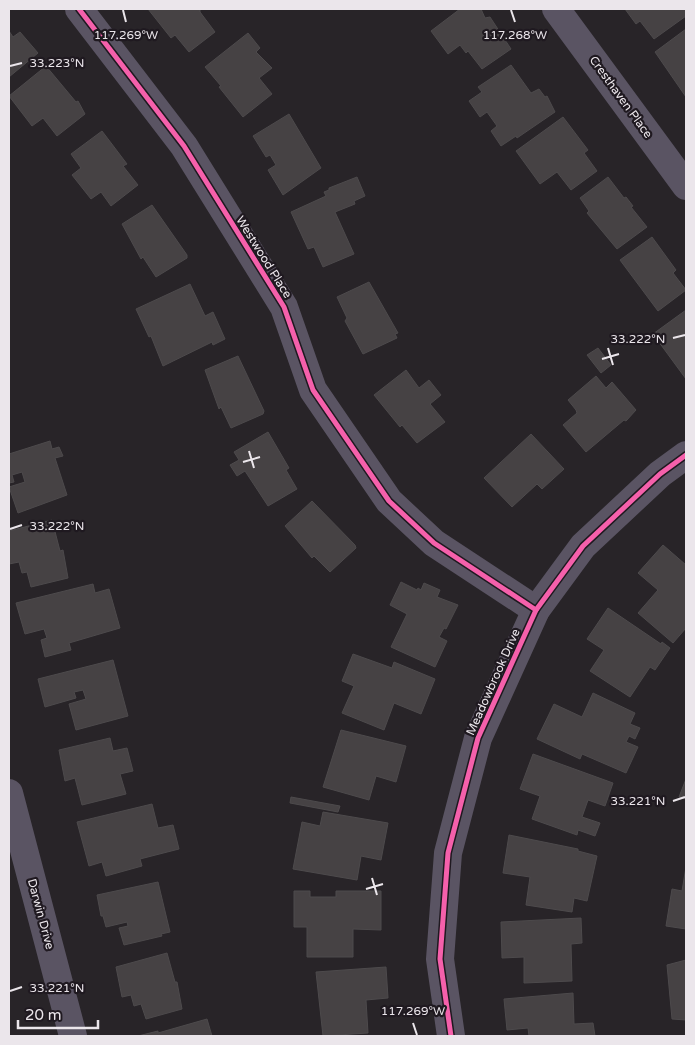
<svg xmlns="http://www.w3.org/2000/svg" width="695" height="1045" font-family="'Varela Round',sans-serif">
<rect width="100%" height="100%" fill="#282428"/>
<g fill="#464244" stroke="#4d4a4c">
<path d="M 148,9 L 200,9 L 200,12 L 215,32 L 189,52 L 175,35 L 171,38 Z"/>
<path d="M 460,9 L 481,9 L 485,18 L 490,17 L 511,49 L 482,69 L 468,51 L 466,53 L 460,45 L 448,54 L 431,31 Z"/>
<path d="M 625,9 L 686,9 L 686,16 L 654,39 L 640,21 L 636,24 Z"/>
<path d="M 686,29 L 686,97 L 655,52 Z"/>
<path d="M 9,31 L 13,37 L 20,32 L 38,53 L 9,77 Z"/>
<path d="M 248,33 L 260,48 L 256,52 L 272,68 L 259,78 L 272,94 L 243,117 L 219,87 L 221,86 L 205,67 Z"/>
<path d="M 511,65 L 531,93 L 539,89 L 545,97 L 547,96 L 555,112 L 517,138 L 516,136 L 501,146 L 491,131 L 497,126 L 487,112 L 480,117 L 469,101 L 482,92 L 478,87 Z"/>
<path d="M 46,66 L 76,102 L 78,101 L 85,114 L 57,136 L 43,118 L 32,126 L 9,96 Z"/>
<path d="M 289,114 L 321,168 L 283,195 L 268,170 L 276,165 L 270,155 L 266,157 L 253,136 Z"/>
<path d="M 563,117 L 588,150 L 584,153 L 597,171 L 571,190 L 557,172 L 540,184 L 516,151 Z"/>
<path d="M 102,131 L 127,164 L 123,166 L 138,185 L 111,206 L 101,192 L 91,199 L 72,175 L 81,168 L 71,154 Z"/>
<path d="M 357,177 L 365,196 L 354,201 L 355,204 L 335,212 L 354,254 L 323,267 L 314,247 L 308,249 L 291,212 L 326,196 L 324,192 L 329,190 L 329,188 Z"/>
<path d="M 608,177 L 624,198 L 626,197 L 633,206 L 631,207 L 647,227 L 617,249 L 587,213 L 589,211 L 580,198 Z"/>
<path d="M 152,205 L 187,255 L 187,258 L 156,277 L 143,257 L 141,259 L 122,224 Z"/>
<path d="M 652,237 L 676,270 L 673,273 L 686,290 L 658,311 L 620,260 Z"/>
<path d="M 369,282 L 398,333 L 395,334 L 397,338 L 363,354 L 345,321 L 347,318 L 337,297 Z"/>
<path d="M 190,284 L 205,316 L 213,312 L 225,339 L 213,345 L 212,342 L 163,366 L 151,336 L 149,337 L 136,309 Z"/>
<path d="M 686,310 L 686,379 L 653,334 Z"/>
<path d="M 598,348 L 611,365 L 601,373 L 587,355 Z"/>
<path d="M 238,356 L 264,411 L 263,414 L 231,428 L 221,407 L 219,409 L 205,370 Z"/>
<path d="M 406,370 L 419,388 L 429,380 L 441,395 L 430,404 L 445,422 L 417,443 L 402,425 L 400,427 L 374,395 Z"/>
<path d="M 596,376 L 606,388 L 612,382 L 636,410 L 626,421 L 624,420 L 586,452 L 563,425 L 577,413 L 576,410 L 568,400 Z"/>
<path d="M 268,432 L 289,468 L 286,470 L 297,489 L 268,506 L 245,471 L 237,476 L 230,465 L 239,460 L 234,452 Z"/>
<path d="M 531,434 L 564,469 L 542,489 L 537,484 L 512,507 L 484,478 Z"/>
<path d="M 50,441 L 52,449 L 59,447 L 63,456 L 55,458 L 67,495 L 18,513 L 9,487 L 25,482 L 22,472 L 12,475 L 14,482 L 9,483 L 9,454 Z"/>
<path d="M 312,501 L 355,545 L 356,548 L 330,572 L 314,556 L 312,558 L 285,526 Z"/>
<path d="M 52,520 L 60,551 L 63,550 L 68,578 L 31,587 L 27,572 L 22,573 L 19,562 L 9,564 L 9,531 Z"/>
<path d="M 663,545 L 686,565 L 686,628 L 673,643 L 638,613 L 658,590 L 638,573 Z"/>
<path d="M 401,582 L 417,590 L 418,588 L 421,590 L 424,583 L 440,590 L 437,597 L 458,605 L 446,629 L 444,628 L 439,637 L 447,641 L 435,667 L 391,647 L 407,614 L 390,605 Z"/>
<path d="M 93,584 L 95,593 L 109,589 L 120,628 L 69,643 L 71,650 L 45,657 L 41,640 L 47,638 L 44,629 L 25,634 L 16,603 Z"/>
<path d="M 608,608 L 661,644 L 662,642 L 670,648 L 655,670 L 650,667 L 630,697 L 590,671 L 604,650 L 587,639 Z"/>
<path d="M 353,654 L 392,668 L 394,662 L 435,679 L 421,714 L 394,703 L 384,730 L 342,713 L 354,686 L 342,681 Z"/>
<path d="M 113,660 L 128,716 L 76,730 L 69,704 L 86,699 L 83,690 L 74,692 L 76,698 L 45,707 L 38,679 Z"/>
<path d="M 593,693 L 635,713 L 630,724 L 640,728 L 635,739 L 629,736 L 626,742 L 638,747 L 626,773 L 582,754 L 580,759 L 537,739 L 554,704 L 582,717 Z"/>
<path d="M 341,730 L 406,746 L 396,782 L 376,776 L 369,800 L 323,787 Z"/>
<path d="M 110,738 L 113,751 L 127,748 L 133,771 L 120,774 L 126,794 L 82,805 L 75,778 L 65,781 L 59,750 Z"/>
<path d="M 533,754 L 613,783 L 605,806 L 588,800 L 582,817 L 600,823 L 595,836 L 578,830 L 577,835 L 532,819 L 540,796 L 520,789 Z"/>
<path d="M 686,779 L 686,799 L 679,797 Z"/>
<path d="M 291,797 L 340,806 L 338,812 L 290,803 Z"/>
<path d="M 152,804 L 158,828 L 173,825 L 179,849 L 140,859 L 142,866 L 106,876 L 102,862 L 89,866 L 77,822 Z"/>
<path d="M 323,812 L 388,823 L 381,860 L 361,856 L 357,880 L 293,869 L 302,822 L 320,826 Z"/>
<path d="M 509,835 L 578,849 L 578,851 L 597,856 L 587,901 L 574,898 L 572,912 L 526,905 L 530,877 L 503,873 Z"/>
<path d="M 686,867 L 686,929 L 666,926 L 672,889 L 682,891 Z"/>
<path d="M 158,882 L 170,932 L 161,934 L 162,936 L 124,945 L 119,928 L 128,926 L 127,922 L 106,927 L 103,916 L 101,916 L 97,895 Z"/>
<path d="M 294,891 L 310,891 L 310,897 L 336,897 L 336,891 L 381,891 L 381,930 L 353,929 L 353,957 L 307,957 L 307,927 L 294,927 Z"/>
<path d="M 581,918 L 582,943 L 571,944 L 572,981 L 524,983 L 524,957 L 502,958 L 501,922 Z"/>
<path d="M 167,953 L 175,982 L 177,982 L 182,1009 L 146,1019 L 141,1004 L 134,1006 L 131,995 L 122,997 L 116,967 Z"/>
<path d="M 686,960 L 686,1020 L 672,1019 L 667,965 Z"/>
<path d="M 386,967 L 388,998 L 366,1000 L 368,1033 L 323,1036 L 316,972 Z"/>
<path d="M 573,993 L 574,1024 L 593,1023 L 595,1036 L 529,1036 L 528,1028 L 507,1030 L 504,999 Z"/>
<path d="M 207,1019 L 212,1036 L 138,1036 L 158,1031 L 158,1033 Z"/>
</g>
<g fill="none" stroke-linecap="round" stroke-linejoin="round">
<g stroke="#5a5463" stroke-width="28">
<path d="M 79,9 L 184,146 L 284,307 L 313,390 L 389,501 L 434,543 L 536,610"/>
<path d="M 556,9 L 686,186"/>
<path d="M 451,1036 L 440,959 L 448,853 L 478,738 L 536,610 L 583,546 L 660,474 L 686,455"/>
</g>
<path stroke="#5a5463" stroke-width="28" d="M 9,793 L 73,1036"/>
<defs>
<g id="cycleway">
<path d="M 79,9 L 184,146 L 284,307 L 313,390 L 389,501 L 434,543 L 536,610"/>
<path d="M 451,1036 L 440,959 L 448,853 L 478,738 L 536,610 L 583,546 L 660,474 L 686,455"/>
</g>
</defs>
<use href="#cycleway" stroke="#1f1920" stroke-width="8"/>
<use href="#cycleway" stroke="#f560ab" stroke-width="5"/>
</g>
<path fill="none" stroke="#ebe6eb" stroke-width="2" d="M 123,10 L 126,22M 511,10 L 515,22M 10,66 L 22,63M 673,338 L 685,335M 608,348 L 613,365M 602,359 L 619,354M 249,451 L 254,468M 243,462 L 260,457M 10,529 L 22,525M 673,801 L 685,797M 372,878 L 377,895M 366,889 L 383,884M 10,991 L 22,987M 413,1023 L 417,1035"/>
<g text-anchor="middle" stroke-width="4.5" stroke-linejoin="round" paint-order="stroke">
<g font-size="12" fill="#ebe6eb" stroke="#1f1920">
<text transform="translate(621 97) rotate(54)" y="4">Cresthaven Place</text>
<text transform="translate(264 257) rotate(58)" y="4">Westwood Place</text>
<text transform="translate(493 682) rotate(-66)" y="4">Meadowbrook Drive</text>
<text transform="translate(41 914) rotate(75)" y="4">Darwin Drive</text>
</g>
</g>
<g font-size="12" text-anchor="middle" fill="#ebe6eb" stroke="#1f1920" stroke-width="4.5" stroke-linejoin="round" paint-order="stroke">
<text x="126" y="39">117.269°W</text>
<text x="515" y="39">117.268°W</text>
<text x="57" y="67">33.223°N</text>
<text x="638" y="343">33.222°N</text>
<text x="57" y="530">33.222°N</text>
<text x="638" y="805">33.221°N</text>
<text x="57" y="992">33.221°N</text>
<text x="413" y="1015">117.269°W</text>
</g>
<rect width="695" height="1045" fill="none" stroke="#ebe6eb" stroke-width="20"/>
<path d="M18 1020v8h80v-8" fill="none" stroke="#ebe6eb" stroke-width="2.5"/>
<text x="25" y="1020" font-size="15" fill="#ebe6eb" stroke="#1f1920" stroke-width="4" paint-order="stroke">20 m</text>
</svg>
